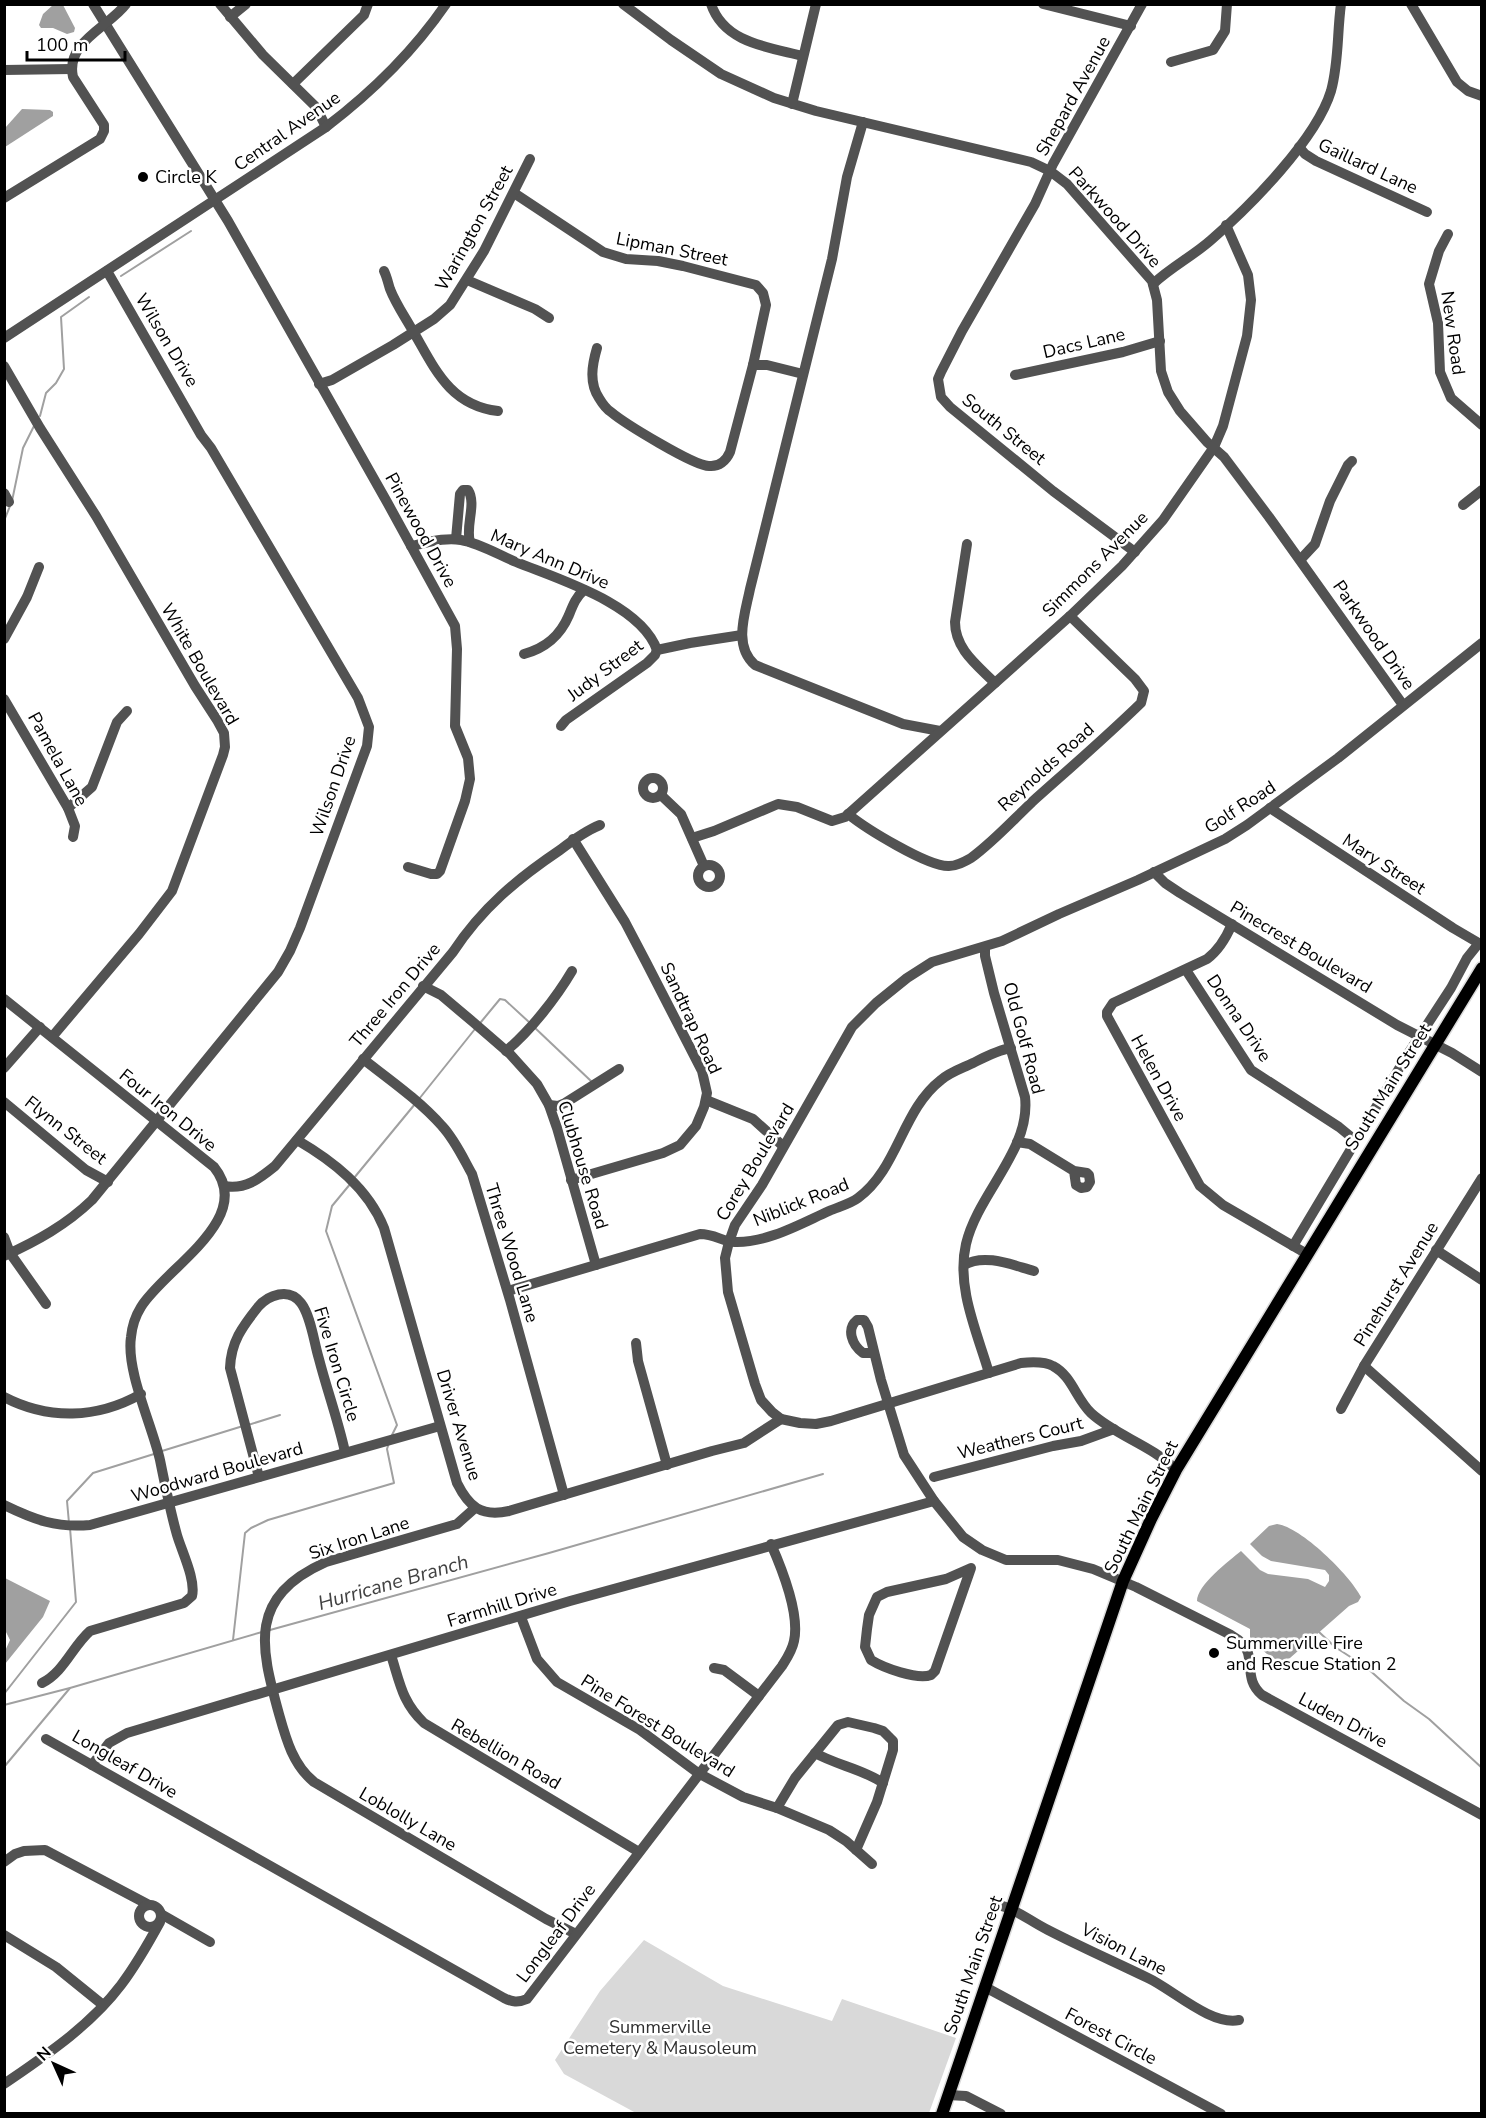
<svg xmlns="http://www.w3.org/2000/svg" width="1486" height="2118" font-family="'Nunito Sans',sans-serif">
<rect width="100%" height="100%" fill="#fff"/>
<path fill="#d9d9d9" d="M 644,1940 L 723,1986 L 832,2021 L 842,1999 L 956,2038 L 929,2113 L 636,2113 L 564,2074 L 555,2060 L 600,1991 Z"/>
<g fill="#a0a0a0">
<path d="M 53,5 L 63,5 L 75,28 L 74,32 L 67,34 L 53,28 L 41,28 L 39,25 L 43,14 Z"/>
<path d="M 22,109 L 50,110 L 53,112 L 53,116 L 5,147 L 5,128 Z"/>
<path d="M 1277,1524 C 1301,1527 1350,1575 1361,1597 L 1358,1602 L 1349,1606 L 1290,1658 C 1273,1666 1263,1649 1250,1638 L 1250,1629 L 1197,1601 C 1197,1585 1229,1561 1241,1551 L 1260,1570 L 1268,1574 L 1308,1579 L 1325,1587 L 1329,1581 L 1329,1575 L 1325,1570 L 1271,1561 L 1262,1556 L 1250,1544 L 1269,1526 Z"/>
<path d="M 5,1578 L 50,1601 L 43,1617 L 5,1664 L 5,1651 L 10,1640 L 5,1630 Z"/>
</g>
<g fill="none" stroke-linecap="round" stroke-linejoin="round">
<g stroke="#a0a0a0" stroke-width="2">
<path d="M 121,276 L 191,231"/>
<path d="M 40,416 L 46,393 L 56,383 L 64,369 L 61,317 L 89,297"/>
<path d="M 12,501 L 23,448 L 34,426"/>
<path d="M 4,521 L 10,506"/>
<path d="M 481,1022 L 500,999 L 505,1000 L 530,1023"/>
<path d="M 534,1027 L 591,1081"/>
<path d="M 419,1099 L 475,1029"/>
<path d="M 354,1178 L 415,1104"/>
<path d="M 351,1183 L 332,1206 L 326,1231 L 397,1425 L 392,1435"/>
<path d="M 248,1425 L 280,1415"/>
<path d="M 162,1451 L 243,1426"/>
<path d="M 69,1523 L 67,1501 L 93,1473 L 154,1454"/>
<path d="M 270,1630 L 549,1553 L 823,1474"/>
<path d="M 1319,1632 L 1335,1647 L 1366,1667 L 1404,1701 L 1429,1719 L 1482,1768"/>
<path d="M 233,1640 L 245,1533 L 251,1528 L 268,1520 L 394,1483 L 387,1449 L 389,1443"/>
<path d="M 4,1694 L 76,1602 L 70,1528"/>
<path d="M 4,1705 L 70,1688 L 262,1632"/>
<path d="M 4,1767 L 70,1688"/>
</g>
<defs>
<path id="major" d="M 942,2114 L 1123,1581 L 1151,1519 L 1176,1470 L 1482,968"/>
</defs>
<use href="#major" stroke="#dbdbdb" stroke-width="15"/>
<g stroke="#525252" stroke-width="10">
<path d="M 93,4 L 228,221 L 387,502 L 455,626 L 457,649 L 455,726 L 468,758 L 470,779 L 465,801 L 440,871 L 437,874 L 431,874 L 408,867"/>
<path d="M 220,4 L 263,55 L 316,107 L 326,127"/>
<path d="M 623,4 L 671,40 L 721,74 L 774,98 L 816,111 L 1031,162 L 1050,171 L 1067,184 L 1152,281 L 1157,300 L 1161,371 L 1168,392 L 1180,411 L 1207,442 L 1224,457 L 1269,517 L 1403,705"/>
<path d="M 711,4 C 724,43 768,47 803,56"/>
<path d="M 1043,4 L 1131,26"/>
<path d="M 1411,4 L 1457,82 L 1468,91 L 1482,96"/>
<path d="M 230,17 L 246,4"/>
<path d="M 1171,62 L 1213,50 L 1225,31 L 1227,4"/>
<path d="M 4,70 L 71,69"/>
<path d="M 293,84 L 364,15 L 368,4"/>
<path d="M 792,104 L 816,4"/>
<path d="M 863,122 L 847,177 L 832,259 L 750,589 C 745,614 733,646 755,665 L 903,724 L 940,731"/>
<path d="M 1299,147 L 1305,154 L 1316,161 L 1427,212"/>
<path d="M 514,193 L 603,252 L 626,259 L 658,261 L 683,266 L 756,285 L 763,293 L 766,305 L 753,365"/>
<path d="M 4,198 L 100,139 L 104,131 L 104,125 L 73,77 C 65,42 109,27 126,4"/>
<path d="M 1448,234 L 1439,251 L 1429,284 L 1438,323 L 1440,372 L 1451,398 L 1482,425"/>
<path d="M 384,271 C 387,277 388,283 390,289 C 395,302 403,314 410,326 C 433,364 447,405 498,411"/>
<path d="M 467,280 L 535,309 L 549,318"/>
<path d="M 1153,284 C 1171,267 1193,256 1211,240 C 1250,206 1316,140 1331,91 C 1339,62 1337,33 1341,4"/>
<path d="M 4,338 L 326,127 C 372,92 413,52 446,4"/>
<path d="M 597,348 C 592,365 589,383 599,398 C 602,403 606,409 611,412 C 624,423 694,466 709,466 C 719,467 726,461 730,452 L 753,365 L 767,365 L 803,374"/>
<path d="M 4,366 L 40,428 L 96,516 L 195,686 L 217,720 L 224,733 L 225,747 L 223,755 L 172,891 L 139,934 L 52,1037"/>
<path d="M 1015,375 L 1123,352 L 1160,341"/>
<path d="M 319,384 L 332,380 L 393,345 L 434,319 L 450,305 L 484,251 L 530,159"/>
<path d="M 4,493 L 9,502"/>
<path d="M 1463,505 L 1482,490"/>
<path d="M 456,539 L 460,494 L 463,490 L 468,490 C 477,504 465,526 470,542"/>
<path d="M 967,544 L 955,622 C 955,649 977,665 995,683"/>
<path d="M 411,546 C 427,543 444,537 461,540 C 479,543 499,555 516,562 C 558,579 641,604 657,650"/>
<path d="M 1135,552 L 1053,491 L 950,407 L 941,397 L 938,379 L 941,372 L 962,331 L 1035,204 L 1053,164 L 1142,4"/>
<path d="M 1301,559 L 1315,544 L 1330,501 L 1348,465 L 1352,461"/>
<path d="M 4,639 L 27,597 L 39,567"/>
<path d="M 524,654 C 546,648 560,636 569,615 C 573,605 576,597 584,590"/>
<path d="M 4,699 L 68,808 L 75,826 L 73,837"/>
<path d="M 561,726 L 566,720 L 647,663 L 655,655 L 657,650 L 690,643 L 742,635"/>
<circle cx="653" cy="788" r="10"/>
<path d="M 661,795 L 681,814 L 704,866"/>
<path d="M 68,808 L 92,787 L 117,722 L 127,711"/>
<path d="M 1270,808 L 1453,928 L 1482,945"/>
<path d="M 848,814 C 865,828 928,867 949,866 C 957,866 964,862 971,858 C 993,842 1012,821 1032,802 C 1069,769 1106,737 1141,703 L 1144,691 L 1135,679 L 1070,616"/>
<path d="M 692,838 L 714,831 L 778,804 L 797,807 L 832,821 L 845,817 L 1070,616 L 1122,566 L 1163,520 L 1214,447 L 1223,426 L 1247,336 L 1251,300 L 1248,275 L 1226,225"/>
<circle cx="709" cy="876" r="11"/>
<path d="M 1154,872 L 1165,883 L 1180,893 L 1397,1025 L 1452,1053 L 1482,1072"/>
<path d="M 1232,924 C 1226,938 1219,950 1207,959 L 1113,1003 L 1107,1012 L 1107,1016 L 1200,1186 L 1223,1205 L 1307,1254"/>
<path d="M 985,947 L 985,956 L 994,993 L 1025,1097 C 1031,1150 978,1193 966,1244 C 956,1287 977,1332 989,1373"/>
<path d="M 1186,970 L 1251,1070 L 1339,1127 L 1356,1141"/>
<path d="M 423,986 L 441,995 L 473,1022 L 510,1054 L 537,1084 L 549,1105 L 557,1128 L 596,1265"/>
<path d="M 4,999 L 214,1167 C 256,1219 164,1269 141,1307 C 136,1315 132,1327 131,1337 C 126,1371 152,1425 160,1460 C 165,1485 170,1510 177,1535 C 182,1552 196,1580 192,1596 L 184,1603 L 90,1631 C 72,1647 64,1672 42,1683"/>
<path d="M 506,1051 C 531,1030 556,998 572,971"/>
<path d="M 363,1059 C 390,1080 420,1101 442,1126 C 455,1140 463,1158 472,1174 L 510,1300 L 564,1495"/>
<path d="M 4,1068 L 40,1027"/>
<path d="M 706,1100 L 753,1119 L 783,1146"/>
<path d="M 4,1102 L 86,1170 L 108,1182"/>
<path d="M 549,1105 L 558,1106 L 565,1103 L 619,1069"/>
<path d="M 297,1140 C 333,1161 368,1188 384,1228 L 457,1483 C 469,1507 481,1517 509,1511 L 712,1451 L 744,1443 L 781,1419"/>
<path d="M 1017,1142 L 1030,1144 L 1074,1171 L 1076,1185 L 1081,1188 L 1087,1187 L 1090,1182 L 1089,1175 L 1087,1173 L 1074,1171"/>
<path d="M 571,1180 L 663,1153 L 680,1145 L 696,1126 L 704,1107 L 707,1093 L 702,1071 L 646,962 L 625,922 L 573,839"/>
<path d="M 224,1186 C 245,1190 259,1179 275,1166 L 453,952 C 482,908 517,879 560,850 C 573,840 585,831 600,825"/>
<path d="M 4,1237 L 10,1253 L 46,1304"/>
<path d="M 1293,1246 L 1406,1057 L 1451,988 L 1467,958 L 1479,943"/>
<path d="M 1436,1250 L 1482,1280"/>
<path d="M 4,1256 C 37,1241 66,1225 92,1200 L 278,972 L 290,951 L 300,928 L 367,746 L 369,727 L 358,698 L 211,448 L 201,435 L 107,271"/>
<path d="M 964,1265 C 985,1253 1012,1265 1034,1271"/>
<path d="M 508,1291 L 700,1234 C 715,1234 723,1242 735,1242 C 767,1243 800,1224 829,1211 C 838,1207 850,1204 858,1198 C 898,1169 902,1110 941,1080 C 950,1072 963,1068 973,1063 C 985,1057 998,1050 1011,1048"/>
<path d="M 636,1343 L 638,1361 L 667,1465"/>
<path d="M 874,1353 L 863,1353 C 852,1345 846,1329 857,1320 L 864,1320 L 868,1327 L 881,1380 L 904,1455 L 934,1501 L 963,1537 L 982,1550 L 1006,1560 L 1058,1560 L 1093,1569 L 1136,1587 L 1231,1635 C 1238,1639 1246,1645 1248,1653 C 1252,1669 1247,1682 1262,1695 L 1482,1815"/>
<path d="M 1364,1366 L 1482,1471"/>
<path d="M 4,1397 C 48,1420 97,1419 141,1394"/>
<path d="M 1341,1409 L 1364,1366 L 1482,1178"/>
<path d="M 1176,1470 C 1152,1445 1116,1436 1091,1413 C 1076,1399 1072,1376 1053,1366 C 1044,1361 1031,1362 1021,1363 L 831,1421 L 816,1424 L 800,1423 L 781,1419 L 772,1412 L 761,1400 L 755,1384 L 728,1292 L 725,1258 L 729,1242 L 735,1225 L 762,1185 L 852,1027 L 876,1003 L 907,978 L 932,962 L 1002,941 L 1059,914 L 1138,880 L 1225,839 L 1247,825 L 1338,758 L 1482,643"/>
<path d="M 259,1477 L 230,1368 C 231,1342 242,1327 258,1307 C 268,1295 289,1287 301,1303 C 311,1316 314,1343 319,1359 C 327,1390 338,1420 345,1452"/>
<path d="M 934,1477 L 1053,1446 L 1081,1441 L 1114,1429"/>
<path d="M 4,1505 C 35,1520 56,1528 90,1525 L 440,1426"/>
<path d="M 475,1508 L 457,1524 L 326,1562 C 248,1597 260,1645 279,1714 C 286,1739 293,1765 314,1782 L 546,1919 L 576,1934"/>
<path d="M 971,1568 L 935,1671 L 931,1675 C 917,1680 884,1668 871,1660 L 865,1647 L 867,1629 L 869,1615 L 877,1597 L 887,1592 L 946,1579 Z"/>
<path d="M 521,1617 L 537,1659 L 557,1682 L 640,1730 L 698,1773 L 743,1797 L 777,1808 L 829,1830 L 846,1841 L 872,1864"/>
<path d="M 391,1655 C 400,1683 402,1702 424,1723 L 639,1852"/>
<path d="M 714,1668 L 724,1670 L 759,1696"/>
<path d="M 46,1739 L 504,1998 C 512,2002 518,2003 527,1999 L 782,1666 C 787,1658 792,1651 794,1641 C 800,1614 782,1569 771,1544"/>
<path d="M 815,1753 C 836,1765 863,1769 883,1783"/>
<path d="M 92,1765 L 109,1743 L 127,1733 L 570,1601 L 934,1501"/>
<path d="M 777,1808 L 795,1778 L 838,1725 L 848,1722 L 874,1728 L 883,1731 L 893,1741 L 893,1750 L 877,1802 L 856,1850"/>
<path d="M 4,1862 L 15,1854 L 24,1851 L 45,1850 L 149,1905"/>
<path d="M 995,1904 C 1017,1909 1028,1920 1048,1930 C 1081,1947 1115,1962 1148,1978 C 1172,1989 1211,2026 1239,2020"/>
<circle cx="150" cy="1916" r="11"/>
<path d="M 161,1914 L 210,1942"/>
<path d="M 4,1935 L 56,1967 L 103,2005"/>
<path d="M 985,1987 L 1221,2114"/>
<path d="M 4,2084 C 46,2055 90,2026 121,1985 C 136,1965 148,1944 160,1922"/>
<path d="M 948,2095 L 966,2096 L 1001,2114"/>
</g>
<use href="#major" stroke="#000" stroke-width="12"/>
</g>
<g fill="#000" stroke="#fff" stroke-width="2">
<circle cx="143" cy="177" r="6"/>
<circle cx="1214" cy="1653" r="6"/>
</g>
<g text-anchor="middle" stroke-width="5" stroke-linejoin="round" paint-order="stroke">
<g font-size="18" fill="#000" stroke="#fff">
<text transform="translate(1073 96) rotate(-61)" y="6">Shepard Avenue</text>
<text transform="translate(287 131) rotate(-35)" y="6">Central Avenue</text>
<text transform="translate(1368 166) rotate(25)" y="6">Gaillard Lane</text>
<text transform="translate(1115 217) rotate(48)" y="6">Parkwood Drive</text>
<text transform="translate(474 228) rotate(-61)" y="6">Warington Street</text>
<text transform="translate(672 249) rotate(11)" y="6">Lipman Street</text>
<text transform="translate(1453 333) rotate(82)" y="6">New Road</text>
<text transform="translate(167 340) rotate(59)" y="6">Wilson Drive</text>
<text transform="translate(1084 343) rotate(-13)" y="6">Dacs Lane</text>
<text transform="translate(1004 429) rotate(39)" y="6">South Street</text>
<text transform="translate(421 530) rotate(61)" y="6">Pinewood Drive</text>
<text transform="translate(550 559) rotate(23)" y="6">Mary Ann Drive</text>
<text transform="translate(1095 564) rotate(-45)" y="6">Simmons Avenue</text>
<text transform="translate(1374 635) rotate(55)" y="6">Parkwood Drive</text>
<text transform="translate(200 664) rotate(60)" y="6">White Boulevard</text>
<text transform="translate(605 670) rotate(-37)" y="6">Judy Street</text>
<text transform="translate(58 759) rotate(61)" y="6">Pamela Lane</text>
<text transform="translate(1046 767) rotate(-42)" y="6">Reynolds Road</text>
<text transform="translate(333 786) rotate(-71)" y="6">Wilson Drive</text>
<text transform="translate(1240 807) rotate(-33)" y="6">Golf Road</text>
<text transform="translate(1384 864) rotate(33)" y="6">Mary Street</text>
<text transform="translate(1301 947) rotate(31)" y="6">Pinecrest Boulevard</text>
<text transform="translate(395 995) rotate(-50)" y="6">Three Iron Drive</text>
<text transform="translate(691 1018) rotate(65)" y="6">Sandtrap Road</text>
<text transform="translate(1239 1018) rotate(56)" y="6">Donna Drive</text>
<text transform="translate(1024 1038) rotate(75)" y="6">Old Golf Road</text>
<text transform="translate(1159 1078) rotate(61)" y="6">Helen Drive</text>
<text transform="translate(1388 1087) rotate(-58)" y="6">South Main Street</text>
<text transform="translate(168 1110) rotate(39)" y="6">Four Iron Drive</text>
<text transform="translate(66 1130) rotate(38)" y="6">Flynn Street</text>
<text transform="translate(755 1162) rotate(-59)" y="6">Corey Boulevard</text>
<text transform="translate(583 1165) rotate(73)" y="6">Clubhouse Road</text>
<text transform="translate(801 1202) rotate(-22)" y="6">Niblick Road</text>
<text transform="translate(512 1253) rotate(73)" y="6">Three Wood Lane</text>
<text transform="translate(1396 1284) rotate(-58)" y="6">Pinehurst Avenue</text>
<text transform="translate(337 1364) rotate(73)" y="6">Five Iron Circle</text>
<text transform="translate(459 1425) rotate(73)" y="6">Driver Avenue</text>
<text transform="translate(1020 1438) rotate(-14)" y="6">Weathers Court</text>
<text transform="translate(217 1472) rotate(-16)" y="6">Woodward Boulevard</text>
<text transform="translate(1141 1507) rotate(-64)" y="6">South Main Street</text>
<text transform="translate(359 1538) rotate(-18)" y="6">Six Iron Lane</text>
<text transform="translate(502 1605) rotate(-17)" y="6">Farmhill Drive</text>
<text transform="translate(1343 1720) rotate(28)" y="6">Luden Drive</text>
<text transform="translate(658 1726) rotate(32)" y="6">Pine Forest Boulevard</text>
<text transform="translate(506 1754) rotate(30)" y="6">Rebellion Road</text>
<text transform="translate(125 1764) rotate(30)" y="6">Longleaf Drive</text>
<text transform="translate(408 1819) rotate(30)" y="6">Loblolly Lane</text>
<text transform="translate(556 1933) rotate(-53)" y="6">Longleaf Drive</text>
<text transform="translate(1124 1949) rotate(27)" y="6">Vision Lane</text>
<text transform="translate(973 1965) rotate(-71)" y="6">South Main Street</text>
<text transform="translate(1111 2036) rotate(28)" y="6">Forest Circle</text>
</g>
<g font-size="18" fill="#000" stroke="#fff" text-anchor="start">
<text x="155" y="183">Circle K</text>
<text x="1226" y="1649">Summerville Fire<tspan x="1226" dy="21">and Rescue Station 2</tspan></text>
</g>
<g font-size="18" fill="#303030" stroke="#fff">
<text x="660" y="2033">Summerville<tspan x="660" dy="21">Cemetery &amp; Mausoleum</tspan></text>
</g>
<g font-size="20" font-style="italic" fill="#414141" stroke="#fff">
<text transform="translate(393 1582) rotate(-16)" y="7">Hurricane Branch</text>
</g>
</g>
<rect width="1486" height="2118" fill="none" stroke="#000000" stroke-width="12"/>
<g transform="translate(54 2064) rotate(315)" stroke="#ffffff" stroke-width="4.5" paint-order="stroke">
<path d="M0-4.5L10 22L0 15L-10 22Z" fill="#000000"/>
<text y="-9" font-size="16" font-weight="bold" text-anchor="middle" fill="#000000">N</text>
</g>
<path d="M27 51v9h98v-9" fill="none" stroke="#000000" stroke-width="3"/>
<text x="36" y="51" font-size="18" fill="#000000" stroke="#ffffff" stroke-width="4.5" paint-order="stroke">100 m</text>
</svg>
